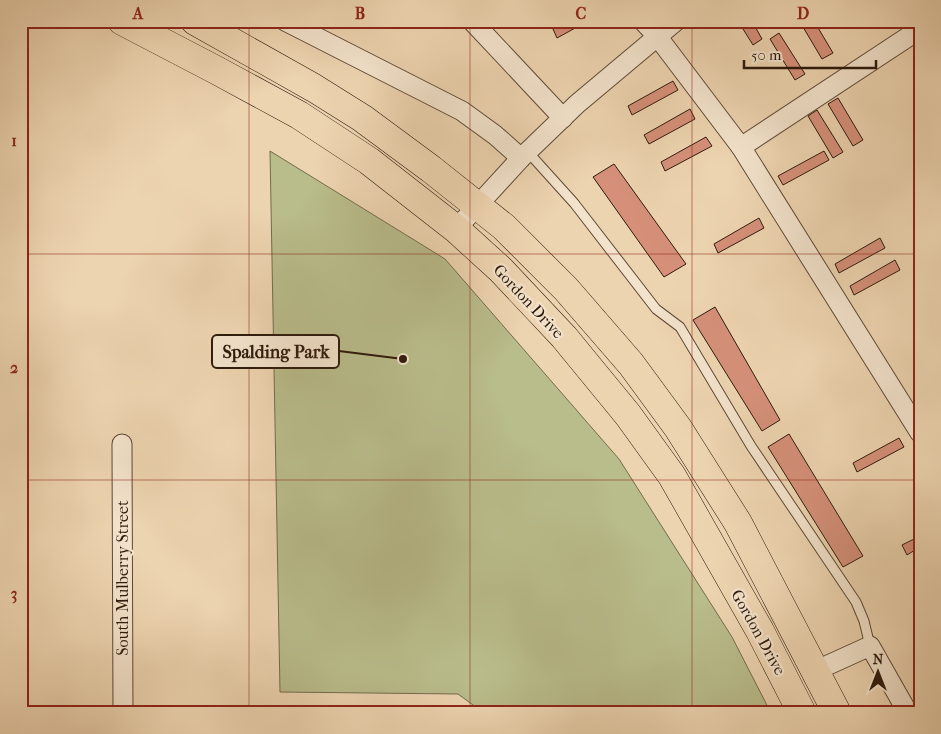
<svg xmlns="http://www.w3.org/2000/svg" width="941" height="734" font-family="'IM FELL French Canon',serif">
<rect width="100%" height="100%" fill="#edd4b0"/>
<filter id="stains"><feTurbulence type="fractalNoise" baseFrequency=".004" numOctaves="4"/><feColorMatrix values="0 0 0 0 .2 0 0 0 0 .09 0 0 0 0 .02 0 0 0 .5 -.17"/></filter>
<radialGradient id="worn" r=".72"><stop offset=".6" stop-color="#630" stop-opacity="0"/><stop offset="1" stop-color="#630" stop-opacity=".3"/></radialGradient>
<path fill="#b9bc8b" stroke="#746b4c" d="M 270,151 L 445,259 L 619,459 L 732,637 L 771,713 L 484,713 L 458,694 L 280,692 Z"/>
<g fill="#d6907a" stroke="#2e1a0c">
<path d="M 566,21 L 588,21 L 557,38 L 553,29 Z"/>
<path d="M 738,21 L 752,21 L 762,39 L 753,45 Z"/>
<path d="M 814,21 L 833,53 L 822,59 L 800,22 Z"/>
<path d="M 779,33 L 805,74 L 795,80 L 770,39 Z"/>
<path d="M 673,81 L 678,90 L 632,115 L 628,106 Z"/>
<path d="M 838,98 L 863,140 L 853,146 L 828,104 Z"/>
<path d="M 690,109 L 695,119 L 649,144 L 644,135 Z"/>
<path d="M 817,110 L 843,152 L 833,158 L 808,116 Z"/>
<path d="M 706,137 L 712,146 L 665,171 L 661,162 Z"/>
<path d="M 824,151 L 829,160 L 783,185 L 778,176 Z"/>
<path d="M 614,164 L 686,264 L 664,277 L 593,177 Z"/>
<path d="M 759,218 L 764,228 L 718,253 L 714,244 Z"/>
<path d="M 920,228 L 920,239 L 915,231 Z"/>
<path d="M 880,238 L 885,248 L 839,273 L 835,264 Z"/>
<path d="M 895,260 L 900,270 L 854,295 L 850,286 Z"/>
<path d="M 715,307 L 780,420 L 762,431 L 693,320 Z"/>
<path d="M 789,434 L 863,556 L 843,567 L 768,447 Z"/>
<path d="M 899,438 L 904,447 L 857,472 L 853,463 Z"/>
<path d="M 920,536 L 920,547 L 907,555 L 902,545 Z"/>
</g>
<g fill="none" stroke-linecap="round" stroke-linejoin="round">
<defs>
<path id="service" d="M 528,152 L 574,203 L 656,309 L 680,327 L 751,446 L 856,602 L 864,621 L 870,646"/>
<g id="minor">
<path d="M 285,21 L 462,111 L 495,135 L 521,158"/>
<path d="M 472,21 L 563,118"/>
<path d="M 643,21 L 657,36 L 741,147 L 920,433"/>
<path d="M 741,147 L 920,29"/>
<path d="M 456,229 L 521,158 L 577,104 L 676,21"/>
<path d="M 122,444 L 123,713"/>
<path d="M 815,671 L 870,646 L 908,713"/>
</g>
<g id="primary">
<path d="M 122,21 L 216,70 L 299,115 L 369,161 L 456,229 L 501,270 L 564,337 L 628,415 L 672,476 L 760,631 L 802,713"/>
<path d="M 195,21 L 314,88 L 362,118 L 431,169 L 504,227 L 566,289 L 631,364 L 678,428 L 738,523 L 837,713"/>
</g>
</defs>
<use href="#service" stroke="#5e4835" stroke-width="11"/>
<use href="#minor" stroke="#5e4835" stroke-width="21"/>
<use href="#primary" stroke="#2e1a0c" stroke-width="29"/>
<use href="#service" stroke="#f3e3cc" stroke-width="9"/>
<use href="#minor" stroke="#f3e3cc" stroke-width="19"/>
<use href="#primary" stroke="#edd4b0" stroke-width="28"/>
</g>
<path fill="none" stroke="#8f2418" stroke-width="1" stroke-opacity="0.55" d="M 249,21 L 249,713M 470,21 L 470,713M 692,21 L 692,713M 21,254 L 920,254M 21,480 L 920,480"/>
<g text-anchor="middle" stroke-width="4.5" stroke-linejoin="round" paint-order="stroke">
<g font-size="16" fill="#2e1a0c" stroke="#f3e3cc">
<text transform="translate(529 301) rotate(47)" y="6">Gordon Drive</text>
<text transform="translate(122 578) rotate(-90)" y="6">South Mulberry Street</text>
<text transform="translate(759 632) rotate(61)" y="6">Gordon Drive</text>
</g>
</g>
<path fill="none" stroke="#2e1a0c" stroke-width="2" d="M403 359L339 351"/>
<circle fill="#2e1a0c" stroke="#f3e3cc" stroke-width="2" cx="403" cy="359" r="5"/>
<rect fill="#f3e3cc" stroke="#2e1a0c" stroke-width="2" x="212" y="335" width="127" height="33" rx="5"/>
<g font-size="18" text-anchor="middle" font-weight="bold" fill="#2e1a0c">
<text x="276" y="358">Spalding Park</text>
</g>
<rect width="941" height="734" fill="none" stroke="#edd4b0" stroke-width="55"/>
<g transform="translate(878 672)" stroke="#f3e3cc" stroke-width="4" paint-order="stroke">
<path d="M0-4L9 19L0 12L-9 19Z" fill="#2e1a0c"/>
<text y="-8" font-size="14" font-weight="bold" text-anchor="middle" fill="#2e1a0c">N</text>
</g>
<path d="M744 60v8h132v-8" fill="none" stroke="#2e1a0c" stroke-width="2.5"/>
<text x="751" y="60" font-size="15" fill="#2e1a0c" stroke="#f3e3cc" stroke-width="4" paint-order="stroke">50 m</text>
<rect x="28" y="28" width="886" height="678" fill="none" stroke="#8f2418" stroke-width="2"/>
<g font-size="16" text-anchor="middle" font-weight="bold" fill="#8f2418">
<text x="138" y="19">A</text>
<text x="360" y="19">B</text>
<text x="581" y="19">C</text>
<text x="803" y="19">D</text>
<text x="14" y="146">1</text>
<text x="14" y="373">2</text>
<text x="14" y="599">3</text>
</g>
<rect width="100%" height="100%" filter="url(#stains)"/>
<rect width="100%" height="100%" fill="url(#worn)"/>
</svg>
